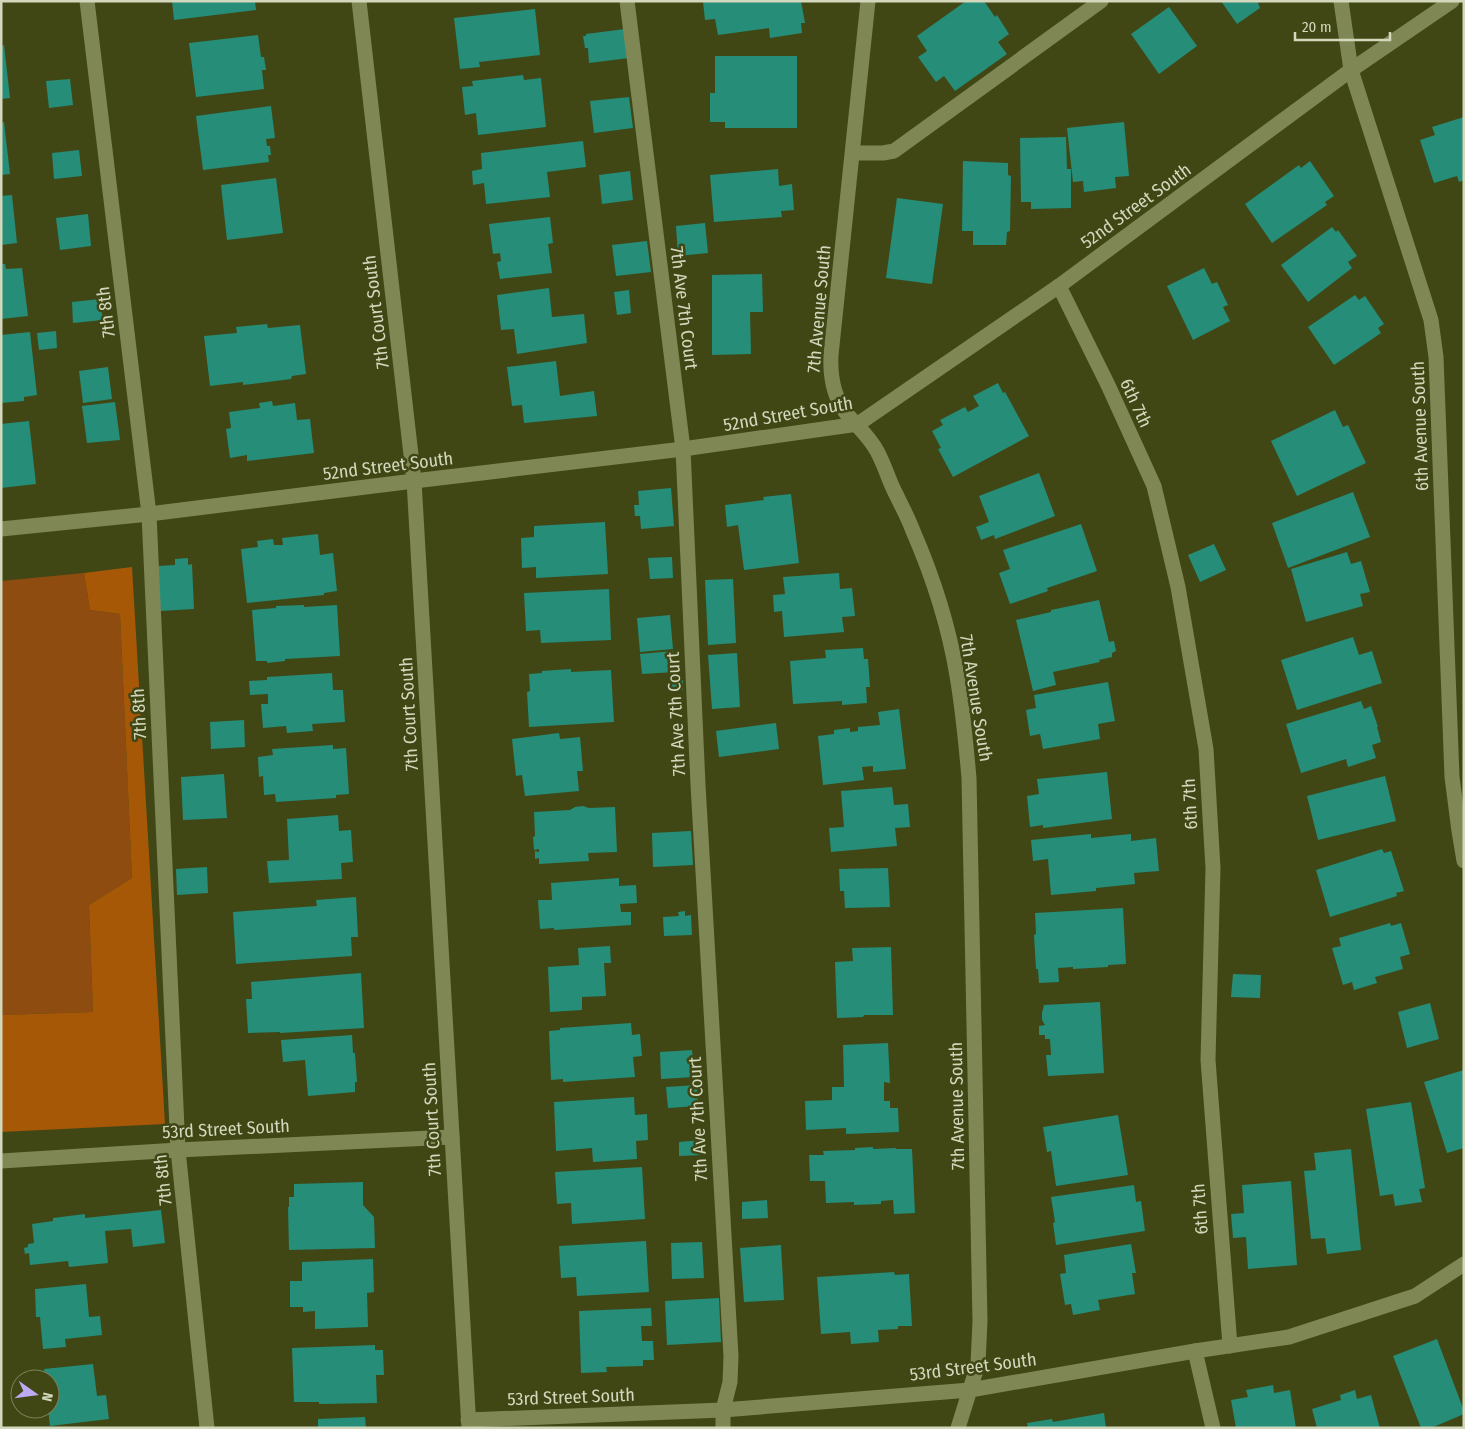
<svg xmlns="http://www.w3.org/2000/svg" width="1465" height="1429" font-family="'Fira Sans Condensed',sans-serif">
<rect width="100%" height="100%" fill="#404715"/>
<path fill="#8e4c10" d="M 84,573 L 90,610 L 120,614 L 132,878 L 89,905 L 93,1012 L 1,1015 L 1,581 Z"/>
<path fill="#a65807" d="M 132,567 L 165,1124 L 1,1132 L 1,1015 L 93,1012 L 89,905 L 132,878 L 120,614 L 90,610 L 84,573 Z"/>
<g fill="#258d78">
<path d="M 172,1 L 255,1 L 256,10 L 174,20 Z"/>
<path d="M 708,1 L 801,1 L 805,23 L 801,23 L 802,33 L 770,38 L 769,28 L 718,35 L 715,19 L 705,20 L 703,2 Z"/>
<path d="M 966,1 L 984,1 L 995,17 L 997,15 L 1009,34 L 998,42 L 1007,54 L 955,91 L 944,76 L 936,82 L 918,57 L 927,51 L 917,36 Z"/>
<path d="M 1221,1 L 1261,1 L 1258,3 L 1260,8 L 1237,24 Z"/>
<path d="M 1169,7 L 1197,46 L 1159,74 L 1131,34 Z"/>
<path d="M 535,9 L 540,55 L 479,62 L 480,67 L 460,69 L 454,18 Z"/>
<path d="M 625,29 L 629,58 L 589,63 L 588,48 L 585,48 L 583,36 L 586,36 L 586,34 Z"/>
<path d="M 258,35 L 261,57 L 264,57 L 266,70 L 262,70 L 264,89 L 196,97 L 189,43 Z"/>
<path d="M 4,45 L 10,98 L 1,99 L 1,46 Z"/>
<path d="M 715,56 L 797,56 L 797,128 L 725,128 L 725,122 L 710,122 L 710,93 L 715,93 Z"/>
<path d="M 523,75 L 524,80 L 541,78 L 546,127 L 478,135 L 476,113 L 465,115 L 462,87 L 473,86 L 472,81 Z"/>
<path d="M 70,79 L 73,105 L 49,108 L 46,81 Z"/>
<path d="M 629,97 L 633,128 L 594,133 L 590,101 Z"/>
<path d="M 271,106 L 275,138 L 266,139 L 267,146 L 270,146 L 271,155 L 268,155 L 269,162 L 203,170 L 196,116 Z"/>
<path d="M 1464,117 L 1464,180 L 1459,182 L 1457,176 L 1434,183 L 1420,140 L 1435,135 L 1432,127 Z"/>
<path d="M 4,122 L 10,174 L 1,175 L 1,123 Z"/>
<path d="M 1124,122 L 1129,176 L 1115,177 L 1116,188 L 1084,192 L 1083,181 L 1073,182 L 1067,128 Z"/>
<path d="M 1066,137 L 1067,169 L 1071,169 L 1071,208 L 1031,209 L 1031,202 L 1021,202 L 1020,138 Z"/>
<path d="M 583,141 L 586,167 L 547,172 L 550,197 L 486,204 L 484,183 L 473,185 L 472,171 L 482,169 L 481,153 Z"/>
<path d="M 79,150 L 82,176 L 54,179 L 52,153 Z"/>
<path d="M 963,161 L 1008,163 L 1008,175 L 1011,176 L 1010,231 L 1007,232 L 1006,245 L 973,245 L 973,231 L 962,231 Z"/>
<path d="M 1310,161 L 1334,196 L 1325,202 L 1327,205 L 1272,243 L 1245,204 L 1299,165 L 1301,168 Z"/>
<path d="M 778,169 L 779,186 L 792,184 L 794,210 L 781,211 L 782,217 L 714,222 L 710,175 Z"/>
<path d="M 630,171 L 633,200 L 602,204 L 599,175 Z"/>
<path d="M 276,178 L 283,233 L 227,240 L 221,185 Z"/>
<path d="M 12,195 L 17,243 L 1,245 L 1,196 Z"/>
<path d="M 897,198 L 943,204 L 932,284 L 886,278 Z"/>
<path d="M 88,214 L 91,246 L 60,250 L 56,218 Z"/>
<path d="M 550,217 L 553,243 L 548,244 L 552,273 L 500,279 L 497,262 L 501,261 L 500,253 L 493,254 L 489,224 Z"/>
<path d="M 705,223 L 708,253 L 678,256 L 676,226 Z"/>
<path d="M 1332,227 L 1336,232 L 1338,230 L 1357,256 L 1348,262 L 1352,268 L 1308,302 L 1281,265 Z"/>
<path d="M 647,241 L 651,272 L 616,276 L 612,245 Z"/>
<path d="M 1,264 L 5,264 L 6,269 L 22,268 L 28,316 L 1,319 Z"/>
<path d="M 1204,268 L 1212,284 L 1217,282 L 1228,305 L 1223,307 L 1230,321 L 1193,340 L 1167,286 Z"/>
<path d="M 762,274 L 763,312 L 750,312 L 751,354 L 712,355 L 712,275 Z"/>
<path d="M 549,288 L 552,317 L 584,314 L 587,343 L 517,354 L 514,329 L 501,330 L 497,295 Z"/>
<path d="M 629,290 L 631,313 L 617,315 L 614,292 Z"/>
<path d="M 1355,295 L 1359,300 L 1365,296 L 1384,324 L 1378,328 L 1381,333 L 1334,365 L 1308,327 Z"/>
<path d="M 100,299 L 103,320 L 73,323 L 72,302 Z"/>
<path d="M 267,324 L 268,328 L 300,325 L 306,374 L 292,376 L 291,379 L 243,385 L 243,382 L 210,386 L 204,336 L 237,333 L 236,327 Z"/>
<path d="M 56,331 L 57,348 L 39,350 L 37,333 Z"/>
<path d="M 30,332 L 37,395 L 24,397 L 24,401 L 1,403 L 1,335 Z"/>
<path d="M 556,361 L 560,396 L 594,391 L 597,416 L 524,423 L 522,405 L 512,406 L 507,367 Z"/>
<path d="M 108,367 L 112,399 L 83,403 L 79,371 Z"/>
<path d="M 998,383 L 1003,393 L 1005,392 L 1029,436 L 953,477 L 938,449 L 941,448 L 932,431 L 943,425 L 940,420 L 965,407 L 968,412 L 979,406 L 973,396 Z"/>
<path d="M 272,401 L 273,406 L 295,403 L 297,420 L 310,419 L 314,453 L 247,461 L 247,455 L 230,458 L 226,429 L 231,428 L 229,412 L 260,408 L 259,403 Z"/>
<path d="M 115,402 L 120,440 L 87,443 L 82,406 Z"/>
<path d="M 1335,410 L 1343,427 L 1348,425 L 1366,463 L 1297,496 L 1271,441 Z"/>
<path d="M 29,421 L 36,484 L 1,488 L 1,424 Z"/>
<path d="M 1039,473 L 1055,516 L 995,539 L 994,535 L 981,540 L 976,527 L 989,522 L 979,496 Z"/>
<path d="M 671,488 L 674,526 L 641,529 L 640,516 L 635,516 L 634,505 L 639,505 L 638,491 Z"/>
<path d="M 1353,492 L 1370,537 L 1288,568 L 1272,523 Z"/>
<path d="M 791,494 L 799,563 L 744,570 L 738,525 L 727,527 L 725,505 L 764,500 L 763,497 Z"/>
<path d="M 605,522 L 608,574 L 536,578 L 536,567 L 522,568 L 521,538 L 534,537 L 534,526 Z"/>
<path d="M 1081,524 L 1097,571 L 1047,588 L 1048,591 L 1010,604 L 999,573 L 1010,569 L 1003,550 Z"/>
<path d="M 318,534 L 320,555 L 333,553 L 337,591 L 324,593 L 324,595 L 247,603 L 241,549 L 258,547 L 257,541 L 273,539 L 274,545 L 283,545 L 282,538 Z"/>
<path d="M 1214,544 L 1226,570 L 1200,582 L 1188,555 Z"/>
<path d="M 1347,552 L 1351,564 L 1361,561 L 1370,592 L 1360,594 L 1363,606 L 1306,622 L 1291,569 Z"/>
<path d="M 672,557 L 673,578 L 650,579 L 648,558 Z"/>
<path d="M 188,558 L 188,565 L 192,564 L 194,609 L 160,611 L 158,566 L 175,565 L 175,559 Z"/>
<path d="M 839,573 L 840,589 L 852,588 L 855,616 L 842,617 L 844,632 L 784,637 L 782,611 L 774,612 L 773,595 L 785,594 L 783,577 Z"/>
<path d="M 733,579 L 736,643 L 708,645 L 705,580 Z"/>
<path d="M 609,589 L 611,640 L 541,643 L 540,630 L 526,631 L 524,593 Z"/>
<path d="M 1099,600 L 1109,642 L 1114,641 L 1116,651 L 1112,653 L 1112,657 L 1099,660 L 1100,662 L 1053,672 L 1056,685 L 1033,691 L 1016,620 L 1051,612 L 1051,610 Z"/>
<path d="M 304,605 L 304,607 L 337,605 L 340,656 L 285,659 L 285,661 L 267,663 L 267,661 L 256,661 L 252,610 L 276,608 L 276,606 Z"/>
<path d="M 670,615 L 673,649 L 640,652 L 637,618 Z"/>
<path d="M 1353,637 L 1359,655 L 1372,651 L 1382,683 L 1297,710 L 1281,660 Z"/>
<path d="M 863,648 L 864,659 L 868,659 L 870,687 L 866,687 L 867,703 L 842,705 L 842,701 L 793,704 L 790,661 L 826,658 L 825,650 Z"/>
<path d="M 673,651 L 675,672 L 642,674 L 640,654 Z"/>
<path d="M 737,653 L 740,707 L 712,709 L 708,655 Z"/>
<path d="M 571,669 L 571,672 L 611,670 L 614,722 L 529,727 L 527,692 L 530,691 L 529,674 L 542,673 L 542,671 Z"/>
<path d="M 332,673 L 333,690 L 343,690 L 345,722 L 312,724 L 313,731 L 287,733 L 286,726 L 263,728 L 261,704 L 268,704 L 268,694 L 250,695 L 249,681 L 267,680 L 267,677 Z"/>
<path d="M 683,680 L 683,690 L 670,691 L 669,681 Z"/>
<path d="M 1108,682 L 1115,721 L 1098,724 L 1100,739 L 1043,749 L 1040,734 L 1030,736 L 1026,710 L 1036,708 L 1034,695 Z"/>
<path d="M 1361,701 L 1364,709 L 1371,706 L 1378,727 L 1377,727 L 1381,742 L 1372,745 L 1376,758 L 1348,767 L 1346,759 L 1301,773 L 1286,724 Z"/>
<path d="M 899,709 L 906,769 L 873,772 L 873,766 L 862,767 L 864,780 L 823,785 L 818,736 L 834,734 L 834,730 L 850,728 L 850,732 L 858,731 L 858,727 L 880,725 L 878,712 Z"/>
<path d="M 244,720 L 245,747 L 211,749 L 210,722 Z"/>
<path d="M 776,723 L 779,749 L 719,757 L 716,731 Z"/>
<path d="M 559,733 L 560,739 L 580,737 L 583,771 L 577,771 L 579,791 L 525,796 L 522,775 L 516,776 L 512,739 Z"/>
<path d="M 333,745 L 333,749 L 346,748 L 349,794 L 336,795 L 336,798 L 276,802 L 275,794 L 264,795 L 263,776 L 259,777 L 258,757 L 273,755 L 272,749 Z"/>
<path d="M 1107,772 L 1112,819 L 1043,828 L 1043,825 L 1030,827 L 1027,796 L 1039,794 L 1037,779 Z"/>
<path d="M 224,774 L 227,818 L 183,820 L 181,777 Z"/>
<path d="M 1385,776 L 1396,821 L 1318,840 L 1307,796 Z"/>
<path d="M 892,787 L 894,805 L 908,804 L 910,827 L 895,828 L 897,846 L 831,852 L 829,828 L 844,827 L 841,791 Z"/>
<path d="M 583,806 L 589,808 L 615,807 L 617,852 L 588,853 L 589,861 L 539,864 L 539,858 L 535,859 L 535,851 L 539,852 L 539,849 L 534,850 L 533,837 L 535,836 L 534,812 L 570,810 L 575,807 Z"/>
<path d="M 338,815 L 339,831 L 351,830 L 353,862 L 341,863 L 342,879 L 269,883 L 267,861 L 289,860 L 287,819 Z"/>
<path d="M 691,831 L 693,865 L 653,867 L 652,833 Z"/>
<path d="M 1091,834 L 1091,838 L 1131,834 L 1131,841 L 1156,838 L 1159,871 L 1134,873 L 1135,884 L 1096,888 L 1096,891 L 1051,895 L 1048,859 L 1033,861 L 1031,840 Z"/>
<path d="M 1382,849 L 1384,853 L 1391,851 L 1404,891 L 1396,893 L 1397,896 L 1330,917 L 1316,870 Z"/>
<path d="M 207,867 L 208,893 L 177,895 L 176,869 Z"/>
<path d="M 888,868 L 890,907 L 845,908 L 844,891 L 840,891 L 839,869 Z"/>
<path d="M 619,878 L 619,886 L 636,885 L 637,903 L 620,904 L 621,912 L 631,912 L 631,925 L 554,930 L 554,928 L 540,929 L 538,900 L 552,900 L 551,883 Z"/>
<path d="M 356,897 L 358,937 L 351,937 L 352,956 L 236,964 L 233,912 L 317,906 L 316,900 Z"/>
<path d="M 1123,908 L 1126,964 L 1108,965 L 1108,967 L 1073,969 L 1073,967 L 1058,968 L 1059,982 L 1039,983 L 1038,969 L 1036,969 L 1034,935 L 1036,934 L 1035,913 Z"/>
<path d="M 685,911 L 685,916 L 691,915 L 692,935 L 664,936 L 663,917 L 679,916 L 678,912 Z"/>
<path d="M 1390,923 L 1391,926 L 1401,923 L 1410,954 L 1400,957 L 1403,969 L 1375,977 L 1377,983 L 1354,990 L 1352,982 L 1343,985 L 1332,948 L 1341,946 L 1339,938 Z"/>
<path d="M 610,946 L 611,963 L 604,963 L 606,996 L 582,997 L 582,1010 L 550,1012 L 548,967 L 579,965 L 578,948 Z"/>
<path d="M 891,947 L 893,1015 L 864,1015 L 863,1017 L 837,1018 L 835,962 L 853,961 L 852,948 Z"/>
<path d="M 361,973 L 364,1028 L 280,1033 L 280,1032 L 248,1033 L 246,999 L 252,999 L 251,982 Z"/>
<path d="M 1233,974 L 1261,975 L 1260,998 L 1231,997 Z"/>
<path d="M 1100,1002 L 1104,1073 L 1048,1076 L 1046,1055 L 1051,1055 L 1050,1039 L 1045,1039 L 1045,1035 L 1039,1035 L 1039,1026 L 1045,1025 L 1042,1020 L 1042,1013 L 1044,1005 Z"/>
<path d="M 1430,1003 L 1439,1039 L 1407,1048 L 1398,1012 Z"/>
<path d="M 631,1023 L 632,1035 L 640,1034 L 642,1056 L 633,1057 L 635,1077 L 563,1082 L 563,1079 L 551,1080 L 549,1031 L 560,1030 L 560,1028 Z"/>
<path d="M 352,1035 L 353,1053 L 355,1053 L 357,1082 L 355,1082 L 355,1092 L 308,1096 L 305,1060 L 283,1062 L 281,1040 Z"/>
<path d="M 888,1043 L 890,1083 L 884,1082 L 884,1101 L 890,1101 L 890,1108 L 898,1108 L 899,1132 L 846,1134 L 846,1128 L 806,1130 L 805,1101 L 832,1100 L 832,1087 L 844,1087 L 843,1045 Z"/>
<path d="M 692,1050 L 694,1077 L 661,1079 L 660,1052 Z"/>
<path d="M 1464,1070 L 1464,1148 L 1447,1153 L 1424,1082 Z"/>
<path d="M 697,1085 L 698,1106 L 668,1108 L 666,1087 Z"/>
<path d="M 634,1097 L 635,1115 L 647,1114 L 648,1140 L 636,1141 L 637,1159 L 593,1162 L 592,1148 L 556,1151 L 554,1102 Z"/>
<path d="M 1411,1102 L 1425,1188 L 1419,1189 L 1422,1202 L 1395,1206 L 1393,1194 L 1380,1196 L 1366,1109 Z"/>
<path d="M 1118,1115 L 1128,1175 L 1056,1186 L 1051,1151 L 1047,1152 L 1043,1127 Z"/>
<path d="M 702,1140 L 703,1155 L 679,1156 L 679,1142 Z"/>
<path d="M 873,1147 L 873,1149 L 896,1148 L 896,1149 L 912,1149 L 915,1213 L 894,1214 L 893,1200 L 881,1201 L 881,1204 L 854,1205 L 854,1202 L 826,1203 L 825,1181 L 810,1181 L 809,1155 L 824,1155 L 823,1151 L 855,1150 L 855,1148 Z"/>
<path d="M 1351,1149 L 1361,1250 L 1327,1254 L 1325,1238 L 1311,1239 L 1304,1171 L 1316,1170 L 1314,1153 Z"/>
<path d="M 642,1167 L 645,1219 L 572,1224 L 571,1203 L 557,1204 L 555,1172 Z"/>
<path d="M 1291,1181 L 1297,1265 L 1248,1269 L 1246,1237 L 1233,1238 L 1231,1214 L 1244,1213 L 1242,1185 Z"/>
<path d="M 363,1182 L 363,1205 L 374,1217 L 375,1248 L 289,1250 L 288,1207 L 289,1207 L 289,1197 L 294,1197 L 294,1184 Z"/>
<path d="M 1134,1185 L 1136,1202 L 1141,1201 L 1145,1231 L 1056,1245 L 1053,1223 L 1055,1222 L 1051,1197 Z"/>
<path d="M 767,1200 L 768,1218 L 742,1219 L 742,1202 Z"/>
<path d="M 161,1210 L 165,1243 L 133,1247 L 131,1229 L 105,1231 L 108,1263 L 69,1267 L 68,1261 L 30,1265 L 29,1253 L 25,1254 L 24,1248 L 28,1247 L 28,1244 L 34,1243 L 32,1224 L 53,1221 L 53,1218 L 85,1214 L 85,1218 Z"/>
<path d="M 646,1241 L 649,1292 L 577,1296 L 576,1277 L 561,1278 L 559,1246 Z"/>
<path d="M 702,1242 L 704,1278 L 672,1279 L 671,1243 Z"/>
<path d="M 1131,1244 L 1136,1273 L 1132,1273 L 1135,1294 L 1098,1300 L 1100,1310 L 1073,1315 L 1071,1304 L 1065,1305 L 1060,1274 L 1066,1273 L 1064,1255 Z"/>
<path d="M 781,1245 L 784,1300 L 744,1302 L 740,1248 Z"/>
<path d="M 373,1259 L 374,1292 L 367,1293 L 368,1327 L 315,1329 L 315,1311 L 303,1312 L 303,1307 L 290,1307 L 290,1281 L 302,1281 L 302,1262 Z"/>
<path d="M 894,1272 L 895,1275 L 909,1274 L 912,1326 L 898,1326 L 898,1329 L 878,1330 L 879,1342 L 851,1344 L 850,1332 L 821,1334 L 817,1277 Z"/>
<path d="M 86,1284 L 89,1317 L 100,1316 L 102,1335 L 65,1339 L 66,1347 L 43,1349 L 40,1317 L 36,1317 L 35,1289 Z"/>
<path d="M 719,1298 L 721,1342 L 667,1345 L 665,1301 Z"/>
<path d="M 651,1308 L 652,1326 L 641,1326 L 642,1341 L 653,1341 L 654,1360 L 643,1360 L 643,1366 L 606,1367 L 607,1372 L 581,1373 L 579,1311 Z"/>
<path d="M 1437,1339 L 1464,1411 L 1464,1414 L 1431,1428 L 1421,1428 L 1393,1356 Z"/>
<path d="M 375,1345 L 375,1350 L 383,1350 L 384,1375 L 376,1375 L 377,1403 L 319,1404 L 319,1402 L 294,1402 L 292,1348 Z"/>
<path d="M 93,1364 L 97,1396 L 106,1395 L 109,1419 L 50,1426 L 48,1409 L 50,1409 L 50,1379 L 45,1379 L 44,1369 Z"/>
<path d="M 1273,1385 L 1274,1393 L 1290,1390 L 1296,1428 L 1236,1428 L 1231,1400 L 1248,1397 L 1246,1390 Z"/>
<path d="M 1355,1390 L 1357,1399 L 1371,1395 L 1380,1428 L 1317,1428 L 1312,1409 L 1341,1400 L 1340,1395 Z"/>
<path d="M 1104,1413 L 1106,1428 L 1028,1428 L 1027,1423 L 1052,1419 L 1053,1422 Z"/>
<path d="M 365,1417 L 366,1428 L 318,1428 L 318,1419 Z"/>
</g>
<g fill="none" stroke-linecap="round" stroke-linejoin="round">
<g stroke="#7f8755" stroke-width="15">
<path d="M 87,1 L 149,514 L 178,1150 L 207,1428"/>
<path d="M 627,1 L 683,449 L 698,785 L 731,1356 L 730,1382 L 723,1410 L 723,1428"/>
<path d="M 853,153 L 883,153 L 894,151 L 1101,1"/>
<path d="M 1059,286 L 1108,385 L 1154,486 L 1178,587 L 1206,749 L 1213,868 L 1208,1060 L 1230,1346"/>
<path d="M 1195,1351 L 1213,1428"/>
</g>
<g stroke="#7f8755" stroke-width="15">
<path d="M 359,1 L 414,481 L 469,1428"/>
<path d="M 868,1 L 831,355 C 830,376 833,396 846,413 C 857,426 869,436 877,451 C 883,462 887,474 892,486 C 899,501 907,515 913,531 C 933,577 949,627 957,676 C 963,710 966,744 969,778 L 980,1321 L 978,1364 L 958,1428"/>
<path d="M 1341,1 L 1351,70 L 1431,320 L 1436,357 L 1452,777 L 1459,831 L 1464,861"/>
<path d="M 1,529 L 149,514 L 414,481 L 683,449 L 858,424 L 1059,286 L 1351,70 L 1452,1"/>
<path d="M 1,1161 L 178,1150 L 452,1137"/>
<path d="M 468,1420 L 723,1410 L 970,1390 L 1195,1351 L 1289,1337 L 1415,1296 L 1464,1264"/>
</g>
</g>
<g text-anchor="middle" stroke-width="5" stroke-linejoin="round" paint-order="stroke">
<g font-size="18" fill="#d3d8bd" stroke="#404715">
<text transform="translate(1136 206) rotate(-36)" y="6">52nd Street South</text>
<text transform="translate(684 308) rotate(83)" y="6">7th Ave 7th Court</text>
<text transform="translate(819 309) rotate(-85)" y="6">7th Avenue South</text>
<text transform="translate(106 312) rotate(-97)" y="6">7th 8th</text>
<text transform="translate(376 312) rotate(-97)" y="6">7th Court South</text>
<text transform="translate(1136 403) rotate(65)" y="6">6th 7th</text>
<text transform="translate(788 414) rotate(-10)" y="6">52nd Street South</text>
<text transform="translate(1420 426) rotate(-92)" y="6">6th Avenue South</text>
<text transform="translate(388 466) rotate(-7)" y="6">52nd Street South</text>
<text transform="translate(976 698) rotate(81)" y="6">7th Avenue South</text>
<text transform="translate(139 714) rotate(-93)" y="6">7th 8th</text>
<text transform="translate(409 714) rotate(-93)" y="6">7th Court South</text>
<text transform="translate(676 714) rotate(-93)" y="6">7th Ave 7th Court</text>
<text transform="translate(1190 804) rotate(-93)" y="6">6th 7th</text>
<text transform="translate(957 1106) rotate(-91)" y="6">7th Avenue South</text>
<text transform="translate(432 1119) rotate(-93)" y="6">7th Court South</text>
<text transform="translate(698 1119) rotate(-93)" y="6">7th Ave 7th Court</text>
<text transform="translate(226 1129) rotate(-3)" y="6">53rd Street South</text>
<text transform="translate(163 1180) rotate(-96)" y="6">7th 8th</text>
<text transform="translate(1200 1209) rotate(-94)" y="6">6th 7th</text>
<text transform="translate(973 1367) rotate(-7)" y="6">53rd Street South</text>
<text transform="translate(571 1397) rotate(-2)" y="6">53rd Street South</text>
</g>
</g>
<rect width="1465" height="1429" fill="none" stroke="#d3d8bd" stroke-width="5"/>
<g transform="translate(35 1394) rotate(104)"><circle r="24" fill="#404715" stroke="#7b8158"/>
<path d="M0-4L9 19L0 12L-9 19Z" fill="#bea9f5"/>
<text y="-8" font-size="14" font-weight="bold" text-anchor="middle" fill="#d3d8bd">N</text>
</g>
<path d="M1295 32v8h95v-8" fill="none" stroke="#d3d8bd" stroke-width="2.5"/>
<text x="1302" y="32" font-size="15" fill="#d3d8bd" stroke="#404715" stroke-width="4" paint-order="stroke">20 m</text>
</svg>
